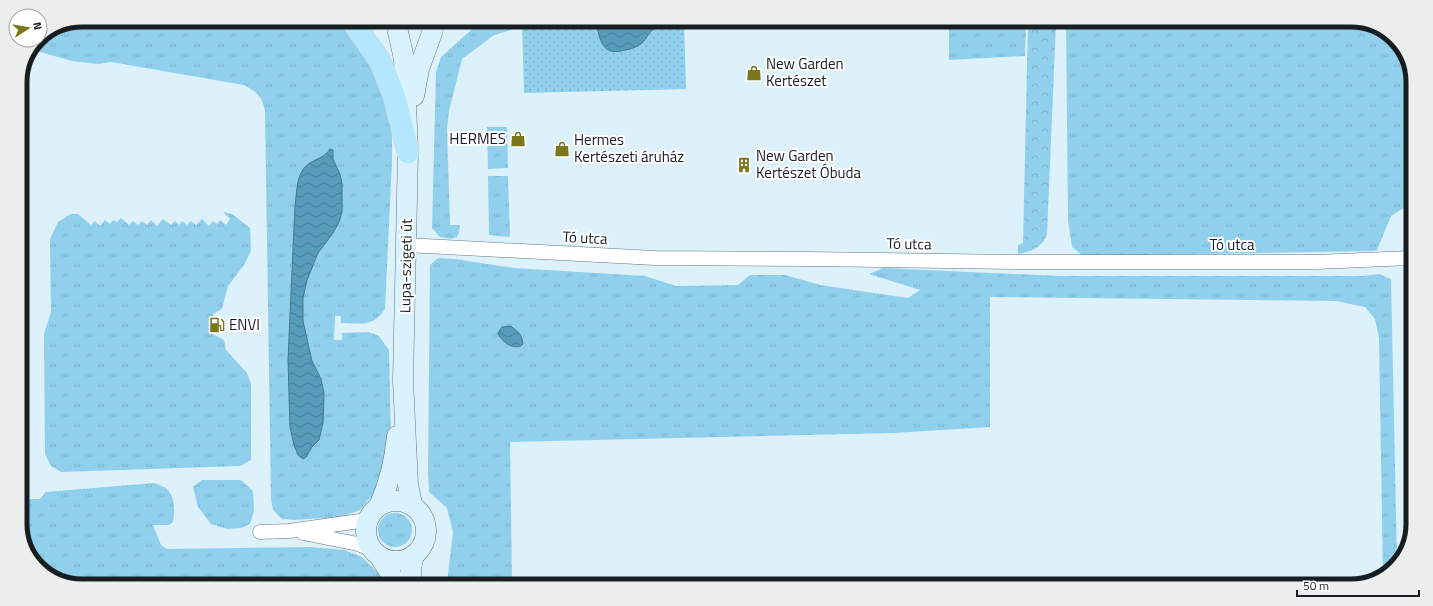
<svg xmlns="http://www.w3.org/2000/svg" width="1433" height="606" font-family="'Titillium Web',sans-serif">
<defs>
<pattern id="grass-tufts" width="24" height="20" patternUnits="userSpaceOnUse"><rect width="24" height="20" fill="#90d0ed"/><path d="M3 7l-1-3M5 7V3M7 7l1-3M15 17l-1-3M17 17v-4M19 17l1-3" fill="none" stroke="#7bb2cb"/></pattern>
<pattern id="forest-crowns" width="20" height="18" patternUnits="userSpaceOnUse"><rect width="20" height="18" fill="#90d0ed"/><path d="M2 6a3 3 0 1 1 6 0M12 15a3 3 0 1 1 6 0" fill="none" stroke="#7bb2cb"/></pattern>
<pattern id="garden-dots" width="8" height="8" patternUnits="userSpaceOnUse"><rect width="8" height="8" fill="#90d0ed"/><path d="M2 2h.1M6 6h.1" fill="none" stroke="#7bb2cb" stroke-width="1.8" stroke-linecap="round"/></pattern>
<pattern id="water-waves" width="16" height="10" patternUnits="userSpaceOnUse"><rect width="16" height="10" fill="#579dbb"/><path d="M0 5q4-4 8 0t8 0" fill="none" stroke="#477f98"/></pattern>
</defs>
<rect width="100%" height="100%" fill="#dcf1fa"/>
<g fill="url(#grass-tufts)">
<path d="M 82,20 L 342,21 L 343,27 L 359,42 L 375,63 L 392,131 L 392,161 L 385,309 C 372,328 362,323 341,323 L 341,316 L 335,316 L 334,340 L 342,340 L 342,333 L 369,332 L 379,336 L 389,350 L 391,437 L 376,494 L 368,500 L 360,510 L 341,517 L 294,520 L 282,519 L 273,510 L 271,499 L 265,111 C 262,96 257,92 244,85 L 111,62 L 98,64 L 72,61 L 33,50 L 38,40 L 40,40 L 40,37 Z"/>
<path d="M 478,21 L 537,22 L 494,35 L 462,59 L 449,111 L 447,129 L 450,225 L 460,225 L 459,233 L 457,237 L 451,239 L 440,237 L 432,228 L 436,72 L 441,57 L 470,31 Z"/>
<path d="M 949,23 L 1026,23 L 1025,56 L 949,60 Z"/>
<path d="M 1066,24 L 1374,25 L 1400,45 L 1413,78 L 1412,203 L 1391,216 L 1377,250 L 1374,251 L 1083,256 L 1072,247 L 1068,220 Z"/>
<path d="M 487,127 L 507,127 L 508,168 L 488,169 Z"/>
<path d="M 488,176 L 508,176 L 510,237 L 489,235 Z"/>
<path d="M 223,212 L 232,214 L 250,228 L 251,251 L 244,265 L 228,286 L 222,309 L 213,314 L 213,334 L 224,340 L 226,350 L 247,373 L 251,384 L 251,460 L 240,466 L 61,472 L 51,466 L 45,454 L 44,334 L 51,312 L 50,239 L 58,222 L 71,214 L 78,214 L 91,225 L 95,221 L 100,226 L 105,220 L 110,224 L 113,220 L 117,222 L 121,218 L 129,225 L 133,221 L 138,225 L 142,221 L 147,225 L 151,220 L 157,226 L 163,219 L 171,225 L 175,221 L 179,225 L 182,221 L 187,225 L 191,221 L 196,225 L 202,219 L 209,226 L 213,221 L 217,224 L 220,220 L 226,225 L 230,219 Z"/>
<path d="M 438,258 L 455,259 L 514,268 L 645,276 L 676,286 L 738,285 L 750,275 L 785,275 L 820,285 L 908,298 L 920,290 L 869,274 L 883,268 L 1059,276 L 1363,276 L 1379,274 L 1391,279 L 1397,561 L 1386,575 L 1383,576 L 1379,338 L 1375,319 L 1365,307 L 1336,301 L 990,297 L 990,427 L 894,433 L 510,442 L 512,583 L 447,583 L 453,532 L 447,508 L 429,492 L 428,472 L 430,265 Z"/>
<path d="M 202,480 L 241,480 L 253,491 L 254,511 L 250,524 L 241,528 L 227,529 L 211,524 L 198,507 L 193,487 Z"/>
<path d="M 154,483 C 158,485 163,486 166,488 C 175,496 175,511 173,522 L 169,525 L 153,525 L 161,545 L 167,549 L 309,547 L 344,550 L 362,557 L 376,571 L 387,578 L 389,583 L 59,581 L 33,561 L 20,528 L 20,499 L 40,499 L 46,492 Z"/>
<circle cx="395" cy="530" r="17"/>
</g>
<path fill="url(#forest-crowns)" d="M 1028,23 L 1056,24 L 1047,234 C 1043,247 1031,252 1018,254 L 1018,245 L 1023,243 Z"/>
<path fill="url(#garden-dots)" d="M 522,22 L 684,22 L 686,89 L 524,93 Z"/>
<g fill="url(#water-waves)" stroke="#44778d">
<path d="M 596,22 L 672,22 C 666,26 657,26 652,30 C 648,34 646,39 642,43 C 637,47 632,49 625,50 C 602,57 600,40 596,22 Z"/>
<path d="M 330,149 L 333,150 L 333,159 L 340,174 L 342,184 L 342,212 L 339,222 L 333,233 L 318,253 L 307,280 L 303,298 L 303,321 L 309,348 L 312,361 L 321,379 L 324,393 L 323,423 L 319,440 L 312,447 L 306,457 L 303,459 L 298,455 L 294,445 L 290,427 L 288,360 L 295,206 C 297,192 296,171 310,163 C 318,158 325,157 330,149 Z"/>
<path d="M 510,326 C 518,331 522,335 523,344 C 516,352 500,341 498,333 L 502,327 Z"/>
</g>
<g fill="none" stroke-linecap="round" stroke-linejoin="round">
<defs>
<g id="street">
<path d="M 406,245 L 655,258 L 809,259 L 1015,262 L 1316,262 L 1411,258"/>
<path d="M 260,532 L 289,531 L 367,520"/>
<path d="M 303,533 L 358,544 L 371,549"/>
</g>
<g id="secondary">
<path d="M 398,32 L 404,59 L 408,152 L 403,380 L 408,485 L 412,504"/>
<path d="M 414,96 L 419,69 L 433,30"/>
<circle cx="396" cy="531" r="30"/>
<path d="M 380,504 C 389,483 395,459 397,436"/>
<path d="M 380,557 L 393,578 L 394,583"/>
<path d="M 411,583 L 411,568 L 414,555"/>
</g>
<path id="primary" d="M 352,21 L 380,61 L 394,96 L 408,152"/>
</defs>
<use href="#street" stroke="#657780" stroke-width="15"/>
<use href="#secondary" stroke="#657780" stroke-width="21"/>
<use href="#primary" stroke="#d1d2d3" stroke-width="23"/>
<use href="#street" stroke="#fff" stroke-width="14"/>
<use href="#secondary" stroke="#d8f3fe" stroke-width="20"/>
<use href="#primary" stroke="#b2e7fe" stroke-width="22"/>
</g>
<defs>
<symbol id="shop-bare" viewBox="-9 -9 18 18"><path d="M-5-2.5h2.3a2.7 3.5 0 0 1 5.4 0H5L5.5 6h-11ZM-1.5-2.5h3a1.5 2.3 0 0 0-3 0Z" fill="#7d771c" stroke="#fff" stroke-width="2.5" paint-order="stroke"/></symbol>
<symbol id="building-bare" viewBox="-9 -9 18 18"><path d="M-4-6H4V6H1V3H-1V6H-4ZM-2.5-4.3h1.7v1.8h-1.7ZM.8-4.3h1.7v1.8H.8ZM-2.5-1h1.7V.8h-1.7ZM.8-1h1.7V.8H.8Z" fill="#7d771c" stroke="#fff" stroke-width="2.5" paint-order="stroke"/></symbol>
<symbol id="fuel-bare" viewBox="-9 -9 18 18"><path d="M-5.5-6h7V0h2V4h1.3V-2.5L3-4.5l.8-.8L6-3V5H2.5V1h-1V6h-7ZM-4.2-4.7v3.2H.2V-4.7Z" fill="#7d771c" stroke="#fff" stroke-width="2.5" paint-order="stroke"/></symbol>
</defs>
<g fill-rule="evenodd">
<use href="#shop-bare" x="743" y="62" width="22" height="22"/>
<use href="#shop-bare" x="507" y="128" width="22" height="22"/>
<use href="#shop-bare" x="551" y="138" width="22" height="22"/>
<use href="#building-bare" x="733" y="154" width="22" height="22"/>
<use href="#fuel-bare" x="206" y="314" width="22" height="22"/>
</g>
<g text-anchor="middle" stroke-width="4" stroke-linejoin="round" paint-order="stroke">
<g font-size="15" fill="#171e21" stroke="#fff" text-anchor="start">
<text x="766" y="69">New Garden<tspan x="766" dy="17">Kertészet</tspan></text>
<text x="506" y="144" text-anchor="end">HERMES</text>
<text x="574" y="145">Hermes<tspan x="574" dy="17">Kertészeti áruház</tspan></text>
<text x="756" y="161">New Garden<tspan x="756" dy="17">Kertészet Óbuda</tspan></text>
<text x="229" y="330">ENVI</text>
</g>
<g font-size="15" fill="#171e21" stroke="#fff">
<text transform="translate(585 238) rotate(3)" y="5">Tó utca</text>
<text transform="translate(909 244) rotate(1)" y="5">Tó utca</text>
<text x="1232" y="250">Tó utca</text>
<text transform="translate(406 266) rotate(-89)" y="5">Lupa-szigeti út</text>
</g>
</g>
<path d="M0 0H1433V606H0ZM82 27H1351A55 55 0 0 1 1406 82V524A55 55 0 0 1 1351 579H82A55 55 0 0 1 27 524V82A55 55 0 0 1 82 27Z" fill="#eceded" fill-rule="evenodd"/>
<path fill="none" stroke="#171e21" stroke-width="5" d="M82 27H1351A55 55 0 0 1 1406 82V524A55 55 0 0 1 1351 579H82A55 55 0 0 1 27 524V82A55 55 0 0 1 82 27Z"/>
<g transform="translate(28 28) rotate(78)"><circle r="19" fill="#ffffff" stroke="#a2a5a6"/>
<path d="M0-3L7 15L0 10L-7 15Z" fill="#7d771c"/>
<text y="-6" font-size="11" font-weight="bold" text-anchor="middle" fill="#171e21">N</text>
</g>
<path d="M1297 590v6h122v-6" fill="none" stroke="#171e21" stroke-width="2"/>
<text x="1303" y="590" font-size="12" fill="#171e21" stroke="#ffffff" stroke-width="3" paint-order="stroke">50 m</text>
</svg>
